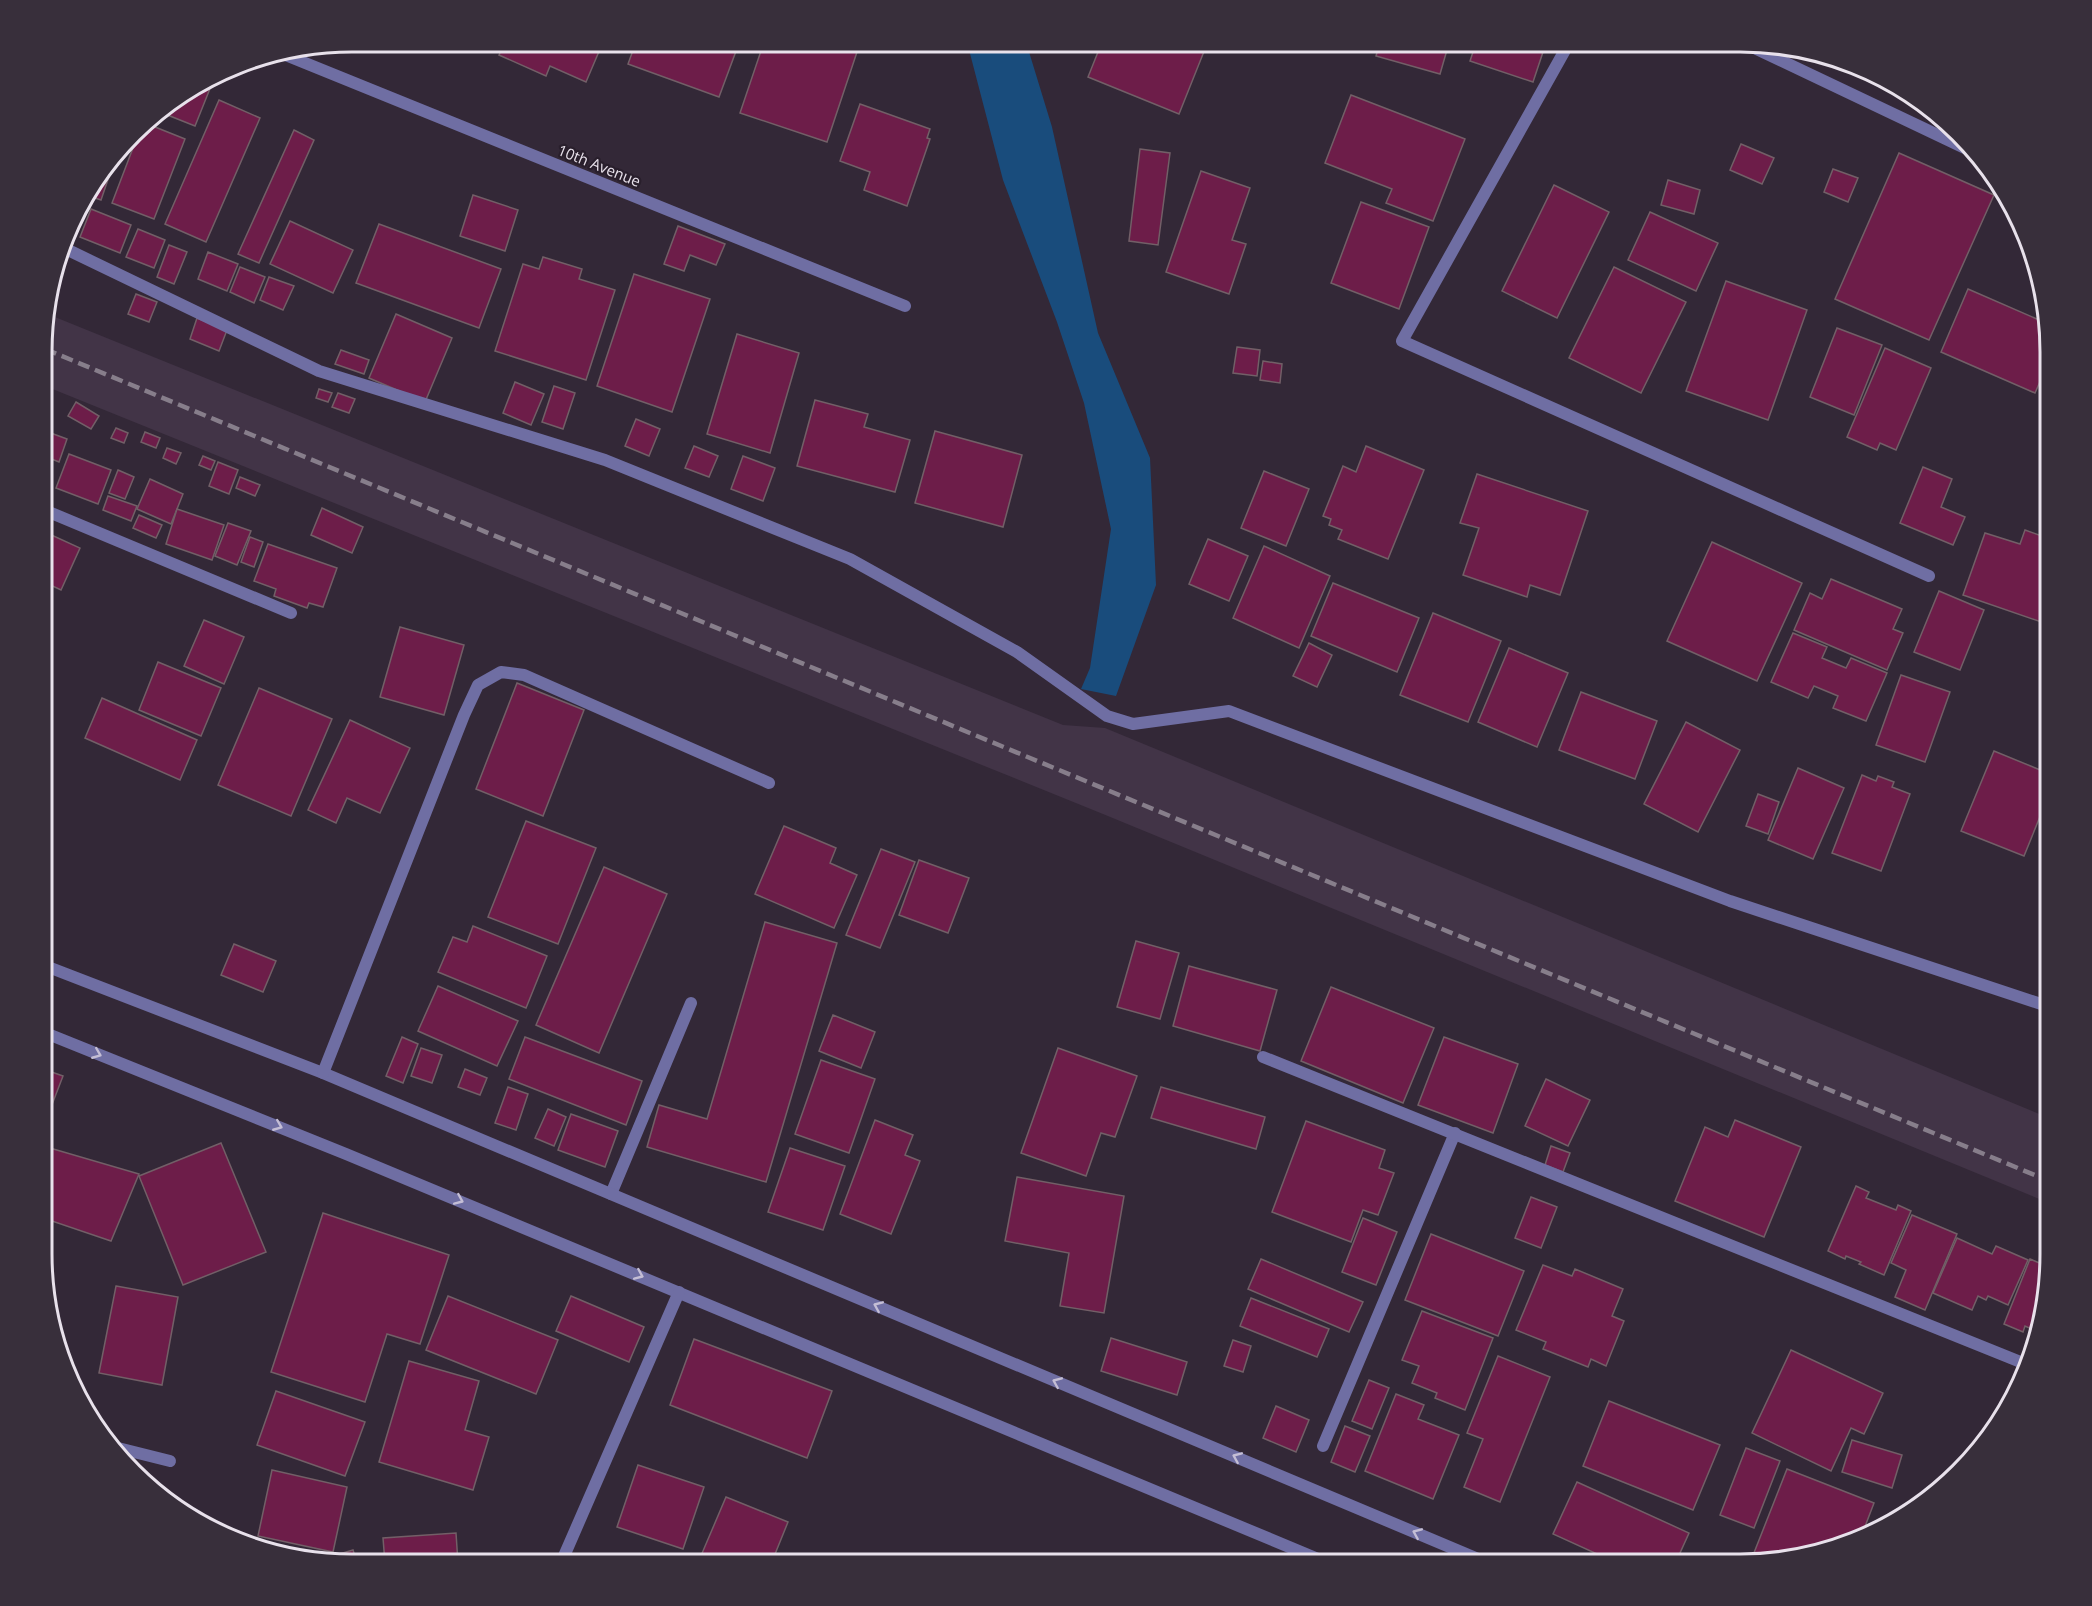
<svg xmlns="http://www.w3.org/2000/svg" width="2092" height="1606" font-family="'Open Sans',sans-serif">
<rect width="100%" height="100%" fill="#332837"/>
<path fill="#423447" d="M 45,313 L 1063,725 L 1105,728 L 2049,1118 L 2049,1203 L 1103,814 L 45,386 Z"/>
<path fill="#194c7c" d="M 967,42 L 1026,42 L 1052,127 L 1098,333 L 1150,458 L 1156,585 L 1116,696 L 1081,689 L 1090,668 L 1111,529 L 1084,403 L 1057,322 L 1003,180 Z"/>
<g fill="#6d1d49" stroke="#725f67" stroke-width="1.5">
<path d="M 505,42 L 603,42 L 586,82 L 550,66 L 546,76 L 499,55 Z"/>
<path d="M 636,42 L 737,42 L 739,43 L 719,97 L 628,64 Z"/>
<path d="M 764,42 L 847,42 L 859,46 L 827,142 L 740,113 Z"/>
<path d="M 1102,42 L 1189,42 L 1205,49 L 1179,114 L 1088,77 Z"/>
<path d="M 1380,42 L 1449,43 L 1440,74 L 1376,56 Z"/>
<path d="M 1476,43 L 1546,43 L 1533,82 L 1470,61 Z"/>
<path d="M 213,81 L 195,126 L 160,112 Z"/>
<path d="M 1351,95 L 1465,139 L 1433,221 L 1386,203 L 1392,189 L 1325,163 Z"/>
<path d="M 219,100 L 260,118 L 206,242 L 165,224 Z"/>
<path d="M 860,104 L 930,129 L 927,138 L 930,139 L 907,206 L 864,190 L 870,172 L 840,161 Z"/>
<path d="M 145,123 L 185,139 L 154,219 L 112,203 L 141,127 Z"/>
<path d="M 294,130 L 314,140 L 259,263 L 238,254 Z"/>
<path d="M 1741,144 L 1774,158 L 1762,184 L 1730,170 Z"/>
<path d="M 1140,149 L 1170,153 L 1158,245 L 1129,241 Z"/>
<path d="M 1899,153 L 1994,195 L 1929,340 L 1835,299 Z"/>
<path d="M 115,159 L 101,200 L 86,195 Z"/>
<path d="M 1833,169 L 1858,178 L 1848,202 L 1824,192 Z"/>
<path d="M 1201,171 L 1250,188 L 1232,240 L 1246,244 L 1229,294 L 1166,272 Z"/>
<path d="M 1668,180 L 1700,190 L 1694,214 L 1661,205 Z"/>
<path d="M 1554,185 L 1609,212 L 1557,318 L 1502,291 Z"/>
<path d="M 473,195 L 518,210 L 505,251 L 460,236 Z"/>
<path d="M 1361,202 L 1429,227 L 1399,309 L 1331,283 Z"/>
<path d="M 81,204 L 87,207 L 77,233 L 72,231 Z"/>
<path d="M 91,209 L 131,225 L 120,253 L 80,237 Z"/>
<path d="M 1650,212 L 1718,243 L 1696,291 L 1628,260 Z"/>
<path d="M 290,221 L 353,250 L 333,293 L 270,264 Z"/>
<path d="M 379,224 L 501,269 L 479,328 L 356,283 Z"/>
<path d="M 678,226 L 725,244 L 716,265 L 690,255 L 684,271 L 664,264 Z"/>
<path d="M 138,229 L 165,240 L 154,268 L 126,257 Z"/>
<path d="M 169,245 L 187,252 L 174,284 L 157,277 Z"/>
<path d="M 208,252 L 238,264 L 227,291 L 198,279 Z"/>
<path d="M 543,257 L 582,269 L 579,279 L 615,290 L 586,380 L 495,351 L 523,264 L 539,269 Z"/>
<path d="M 240,267 L 265,277 L 254,303 L 230,292 Z"/>
<path d="M 1614,267 L 1686,302 L 1641,393 L 1569,358 Z"/>
<path d="M 634,274 L 710,299 L 672,412 L 597,386 Z"/>
<path d="M 269,277 L 294,286 L 283,310 L 260,300 Z"/>
<path d="M 1726,281 L 1807,310 L 1768,420 L 1686,391 Z"/>
<path d="M 1968,289 L 2046,323 L 2050,359 L 2035,393 L 1941,352 Z"/>
<path d="M 136,294 L 157,302 L 149,322 L 128,314 Z"/>
<path d="M 396,314 L 452,338 L 425,402 L 369,378 Z"/>
<path d="M 197,318 L 227,330 L 219,351 L 190,339 Z"/>
<path d="M 1837,328 L 1882,345 L 1854,415 L 1810,397 Z"/>
<path d="M 737,334 L 799,353 L 770,453 L 707,434 Z"/>
<path d="M 1237,347 L 1260,350 L 1257,376 L 1233,373 Z"/>
<path d="M 1885,348 L 1931,368 L 1896,450 L 1880,443 L 1877,450 L 1847,437 Z"/>
<path d="M 341,350 L 369,360 L 364,374 L 335,364 Z"/>
<path d="M 1263,361 L 1282,364 L 1280,383 L 1260,380 Z"/>
<path d="M 515,382 L 544,394 L 531,425 L 503,413 Z"/>
<path d="M 554,386 L 575,393 L 563,429 L 542,422 Z"/>
<path d="M 319,389 L 332,393 L 328,402 L 316,398 Z"/>
<path d="M 338,393 L 355,399 L 349,413 L 332,407 Z"/>
<path d="M 815,400 L 868,414 L 864,427 L 910,440 L 895,492 L 797,466 Z"/>
<path d="M 76,402 L 99,416 L 91,429 L 68,416 Z"/>
<path d="M 636,419 L 660,429 L 649,456 L 625,446 Z"/>
<path d="M 116,428 L 128,433 L 124,443 L 111,438 Z"/>
<path d="M 935,431 L 1022,455 L 1003,527 L 915,503 Z"/>
<path d="M 48,432 L 67,439 L 59,462 L 44,456 L 44,442 Z"/>
<path d="M 145,432 L 160,438 L 156,448 L 141,442 Z"/>
<path d="M 694,446 L 718,456 L 709,477 L 685,468 Z"/>
<path d="M 1366,446 L 1424,470 L 1388,559 L 1338,539 L 1342,530 L 1329,525 L 1331,519 L 1323,516 L 1343,466 L 1356,472 Z"/>
<path d="M 167,448 L 181,453 L 176,464 L 163,458 Z"/>
<path d="M 69,454 L 111,470 L 98,504 L 56,488 Z"/>
<path d="M 203,456 L 215,461 L 211,470 L 199,465 Z"/>
<path d="M 743,456 L 775,468 L 763,501 L 731,489 Z"/>
<path d="M 218,462 L 238,470 L 229,494 L 209,486 Z"/>
<path d="M 1923,467 L 1952,479 L 1941,507 L 1965,517 L 1953,545 L 1900,523 Z"/>
<path d="M 118,470 L 134,477 L 125,499 L 109,493 Z"/>
<path d="M 1264,471 L 1309,489 L 1286,546 L 1241,528 Z"/>
<path d="M 1477,474 L 1588,511 L 1560,595 L 1530,585 L 1527,597 L 1463,575 L 1479,528 L 1460,523 Z"/>
<path d="M 240,477 L 260,485 L 255,496 L 236,488 Z"/>
<path d="M 150,479 L 183,494 L 171,524 L 137,509 Z"/>
<path d="M 108,496 L 137,506 L 131,521 L 103,510 Z"/>
<path d="M 322,508 L 363,527 L 352,553 L 311,535 Z"/>
<path d="M 177,509 L 224,525 L 212,560 L 166,544 Z"/>
<path d="M 139,515 L 162,525 L 156,538 L 133,528 Z"/>
<path d="M 228,523 L 251,531 L 237,565 L 215,556 Z"/>
<path d="M 2025,530 L 2050,539 L 2050,625 L 1963,595 L 1985,533 L 2020,544 Z"/>
<path d="M 47,533 L 80,548 L 61,590 L 44,582 L 44,539 Z"/>
<path d="M 250,537 L 263,542 L 254,567 L 241,562 Z"/>
<path d="M 1208,539 L 1248,556 L 1229,601 L 1189,584 Z"/>
<path d="M 1712,542 L 1802,583 L 1757,681 L 1667,641 Z"/>
<path d="M 268,544 L 337,568 L 323,607 L 309,603 L 307,608 L 274,596 L 276,589 L 254,581 Z"/>
<path d="M 1264,546 L 1330,576 L 1299,648 L 1233,618 Z"/>
<path d="M 1831,579 L 1902,609 L 1893,629 L 1903,633 L 1887,670 L 1794,630 L 1810,593 L 1822,599 Z"/>
<path d="M 1333,583 L 1419,618 L 1397,672 L 1311,636 Z"/>
<path d="M 1939,591 L 1984,610 L 1960,670 L 1914,652 Z"/>
<path d="M 1433,613 L 1501,641 L 1468,722 L 1400,695 Z"/>
<path d="M 204,620 L 244,637 L 224,684 L 184,666 Z"/>
<path d="M 400,627 L 464,645 L 444,715 L 380,697 Z"/>
<path d="M 1793,633 L 1827,647 L 1822,658 L 1846,668 L 1851,658 L 1887,673 L 1866,721 L 1833,708 L 1838,696 L 1814,686 L 1808,698 L 1771,682 Z"/>
<path d="M 1309,643 L 1332,655 L 1317,687 L 1293,676 Z"/>
<path d="M 1509,648 L 1568,673 L 1537,747 L 1478,722 Z"/>
<path d="M 158,662 L 221,688 L 201,736 L 139,710 Z"/>
<path d="M 1901,675 L 1950,692 L 1925,762 L 1876,745 Z"/>
<path d="M 517,683 L 584,710 L 543,816 L 476,789 Z"/>
<path d="M 259,688 L 332,719 L 291,816 L 218,785 Z"/>
<path d="M 1581,692 L 1657,721 L 1635,779 L 1559,750 Z"/>
<path d="M 102,698 L 197,740 L 180,780 L 85,738 Z"/>
<path d="M 350,720 L 410,748 L 380,813 L 347,798 L 336,823 L 308,810 Z"/>
<path d="M 1686,722 L 1740,750 L 1698,832 L 1644,804 Z"/>
<path d="M 1994,751 L 2050,774 L 2050,792 L 2024,856 L 1961,831 Z"/>
<path d="M 1798,768 L 1844,788 L 1813,859 L 1768,840 Z"/>
<path d="M 1862,775 L 1876,781 L 1878,776 L 1894,782 L 1892,787 L 1910,794 L 1881,871 L 1832,853 Z"/>
<path d="M 1758,794 L 1779,802 L 1768,834 L 1746,826 Z"/>
<path d="M 526,821 L 596,848 L 558,944 L 488,917 Z"/>
<path d="M 784,826 L 836,848 L 830,863 L 857,875 L 834,928 L 755,894 Z"/>
<path d="M 881,849 L 915,862 L 880,948 L 846,935 Z"/>
<path d="M 919,860 L 969,878 L 948,933 L 899,915 Z"/>
<path d="M 604,867 L 667,894 L 599,1053 L 536,1025 Z"/>
<path d="M 765,922 L 837,943 L 766,1182 L 647,1147 L 659,1105 L 707,1119 Z"/>
<path d="M 473,926 L 547,956 L 526,1008 L 438,972 L 453,937 L 467,942 Z"/>
<path d="M 1136,941 L 1179,953 L 1160,1019 L 1117,1007 Z"/>
<path d="M 234,944 L 276,961 L 263,992 L 221,975 Z"/>
<path d="M 1189,966 L 1277,990 L 1260,1051 L 1173,1026 Z"/>
<path d="M 438,986 L 518,1021 L 497,1066 L 418,1031 Z"/>
<path d="M 1331,987 L 1434,1028 L 1403,1103 L 1301,1061 Z"/>
<path d="M 833,1015 L 875,1032 L 861,1068 L 819,1051 Z"/>
<path d="M 402,1037 L 418,1044 L 403,1083 L 386,1076 Z"/>
<path d="M 525,1037 L 642,1081 L 626,1125 L 509,1079 Z"/>
<path d="M 1444,1037 L 1518,1064 L 1493,1133 L 1418,1105 Z"/>
<path d="M 421,1048 L 442,1055 L 432,1083 L 411,1076 Z"/>
<path d="M 1058,1048 L 1137,1076 L 1115,1137 L 1101,1133 L 1086,1176 L 1021,1153 Z"/>
<path d="M 821,1060 L 875,1079 L 849,1153 L 795,1134 Z"/>
<path d="M 43,1069 L 63,1076 L 43,1128 Z"/>
<path d="M 465,1069 L 487,1078 L 480,1095 L 458,1087 Z"/>
<path d="M 1546,1079 L 1590,1100 L 1568,1146 L 1525,1126 Z"/>
<path d="M 508,1087 L 528,1094 L 516,1130 L 495,1123 Z"/>
<path d="M 1161,1087 L 1265,1117 L 1256,1149 L 1151,1118 Z"/>
<path d="M 548,1109 L 566,1117 L 554,1146 L 535,1138 Z"/>
<path d="M 571,1114 L 618,1131 L 605,1167 L 558,1150 Z"/>
<path d="M 875,1120 L 913,1135 L 905,1155 L 920,1161 L 891,1234 L 840,1214 Z"/>
<path d="M 1735,1120 L 1801,1147 L 1764,1237 L 1675,1201 L 1705,1127 L 1728,1137 Z"/>
<path d="M 1306,1121 L 1385,1150 L 1379,1168 L 1394,1173 L 1378,1215 L 1363,1210 L 1351,1242 L 1272,1212 Z"/>
<path d="M 221,1143 L 266,1252 L 183,1285 L 139,1176 Z"/>
<path d="M 43,1146 L 139,1174 L 111,1241 L 43,1218 Z"/>
<path d="M 1551,1146 L 1570,1153 L 1563,1172 L 1545,1165 Z"/>
<path d="M 790,1148 L 845,1166 L 823,1230 L 768,1212 Z"/>
<path d="M 1017,1177 L 1124,1196 L 1104,1313 L 1060,1306 L 1069,1253 L 1005,1241 Z"/>
<path d="M 1856,1186 L 1869,1192 L 1866,1198 L 1896,1210 L 1898,1205 L 1911,1211 L 1884,1275 L 1859,1264 L 1861,1262 L 1846,1256 L 1845,1259 L 1828,1251 Z"/>
<path d="M 1531,1197 L 1557,1207 L 1541,1248 L 1515,1238 Z"/>
<path d="M 323,1213 L 449,1255 L 420,1344 L 387,1334 L 365,1402 L 271,1372 Z"/>
<path d="M 1912,1215 L 1957,1234 L 1925,1310 L 1895,1297 L 1906,1270 L 1891,1263 Z"/>
<path d="M 1363,1218 L 1397,1232 L 1376,1285 L 1342,1272 Z"/>
<path d="M 1431,1234 L 1524,1271 L 1498,1336 L 1405,1300 Z"/>
<path d="M 1957,1238 L 1992,1254 L 1996,1246 L 2028,1260 L 2008,1305 L 1988,1296 L 1986,1300 L 1978,1296 L 1972,1310 L 1933,1293 Z"/>
<path d="M 1261,1259 L 1363,1302 L 1349,1332 L 1248,1289 Z"/>
<path d="M 2030,1259 L 2049,1267 L 2049,1274 L 2036,1331 L 2025,1326 L 2023,1332 L 2004,1324 Z"/>
<path d="M 1543,1265 L 1572,1276 L 1575,1269 L 1623,1289 L 1612,1316 L 1624,1321 L 1606,1366 L 1591,1359 L 1588,1367 L 1543,1349 L 1546,1342 L 1516,1330 Z"/>
<path d="M 116,1286 L 178,1297 L 162,1385 L 99,1373 Z"/>
<path d="M 448,1296 L 558,1340 L 536,1394 L 426,1350 Z"/>
<path d="M 571,1296 L 644,1327 L 629,1362 L 556,1331 Z"/>
<path d="M 1251,1298 L 1329,1329 L 1317,1357 L 1240,1326 Z"/>
<path d="M 1422,1311 L 1493,1338 L 1465,1410 L 1435,1398 L 1437,1393 L 1412,1383 L 1419,1366 L 1402,1360 Z"/>
<path d="M 1111,1338 L 1187,1362 L 1177,1395 L 1101,1371 Z"/>
<path d="M 694,1339 L 832,1391 L 807,1458 L 670,1405 Z"/>
<path d="M 1233,1340 L 1251,1346 L 1243,1372 L 1224,1366 Z"/>
<path d="M 1791,1350 L 1883,1393 L 1864,1434 L 1851,1428 L 1831,1471 L 1752,1433 Z"/>
<path d="M 1498,1356 L 1550,1377 L 1500,1502 L 1464,1487 L 1483,1439 L 1467,1433 Z"/>
<path d="M 409,1361 L 479,1381 L 465,1430 L 489,1437 L 473,1490 L 379,1462 Z"/>
<path d="M 1369,1380 L 1389,1388 L 1372,1429 L 1352,1421 Z"/>
<path d="M 276,1391 L 365,1422 L 345,1476 L 257,1445 Z"/>
<path d="M 1396,1394 L 1424,1405 L 1418,1419 L 1459,1435 L 1433,1499 L 1365,1471 Z"/>
<path d="M 1609,1401 L 1720,1445 L 1693,1510 L 1583,1466 Z"/>
<path d="M 1276,1406 L 1309,1420 L 1296,1452 L 1263,1438 Z"/>
<path d="M 1345,1426 L 1370,1436 L 1355,1472 L 1331,1462 Z"/>
<path d="M 1852,1440 L 1902,1455 L 1892,1488 L 1842,1472 Z"/>
<path d="M 1746,1448 L 1780,1461 L 1754,1528 L 1720,1515 Z"/>
<path d="M 638,1465 L 704,1487 L 683,1549 L 617,1527 Z"/>
<path d="M 1787,1469 L 1874,1503 L 1861,1537 L 1800,1558 L 1750,1563 Z"/>
<path d="M 272,1470 L 347,1487 L 333,1552 L 258,1536 Z"/>
<path d="M 1577,1482 L 1689,1533 L 1675,1564 L 1619,1564 L 1553,1534 Z"/>
<path d="M 726,1497 L 788,1522 L 771,1564 L 714,1564 L 700,1558 Z"/>
<path d="M 456,1533 L 458,1563 L 385,1563 L 383,1538 Z"/>
<path d="M 353,1550 L 357,1563 L 333,1563 L 320,1560 Z"/>
</g>
<g fill="none" stroke-linecap="round" stroke-linejoin="round">
<g stroke="#6f6ea3" stroke-width="12">
<path d="M 611,1194 L 691,1003"/>
<path d="M 1323,1446 L 1455,1133"/>
</g>
<g stroke="#6f6ea3" stroke-width="12">
<path d="M 1569,43 L 1402,341 L 1929,576"/>
<path d="M 1744,43 L 1967,149"/>
<path d="M 283,54 L 905,306"/>
<path d="M 66,249 L 319,371 L 605,460 L 850,559 L 1017,652 L 1107,716 L 1133,724 L 1229,711 L 1730,901 L 2050,1007"/>
<path d="M 44,510 L 291,613"/>
<path d="M 43,965 L 323,1073 L 1490,1564"/>
<path d="M 43,1032 L 346,1154 L 1330,1564"/>
<path d="M 1263,1057 L 2028,1365"/>
<path d="M 323,1073 L 464,715 L 478,685 L 501,672 L 524,675 L 769,783"/>
<path d="M 118,1448 L 170,1461"/>
<path d="M 561,1563 L 679,1292"/>
</g>
<path stroke="#877e8b" stroke-width="4.5" stroke-dasharray="12 6" stroke-linecap="butt" d="M 45,349 L 2049,1181"/>
</g>
<defs><path id="oneway-chevron" d="M-2-3.5L2.5 0L-2 3.5" fill="none" stroke-width="1.6" stroke-linecap="round" stroke-linejoin="round" transform="scale(1.5)"/></defs>
<g stroke="#c4bed5">
<use href="#oneway-chevron" transform="translate(97 1054) rotate(22)"/>
<use href="#oneway-chevron" transform="translate(278 1126) rotate(22)"/>
<use href="#oneway-chevron" transform="translate(459 1200) rotate(23)"/>
<use href="#oneway-chevron" transform="translate(639 1275) rotate(23)"/>
<use href="#oneway-chevron" transform="translate(878 1306) rotate(-157)"/>
<use href="#oneway-chevron" transform="translate(1057 1382) rotate(-157)"/>
<use href="#oneway-chevron" transform="translate(1237 1457) rotate(-157)"/>
<use href="#oneway-chevron" transform="translate(1417 1533) rotate(-157)"/>
</g>
<g text-anchor="middle" stroke-width="4.5" stroke-linejoin="round" paint-order="stroke">
<g font-size="15" fill="#e8e1eb" stroke="#291f2c">
<text transform="translate(599 166) rotate(22)" y="5">10th Avenue</text>
</g>
</g>
<path d="M0 0H2092V1606H0ZM352 52H1740A300 300 0 0 1 2040 352V1254A300 300 0 0 1 1740 1554H352A300 300 0 0 1 52 1254V352A300 300 0 0 1 352 52Z" fill="#382f3b" fill-rule="evenodd"/>
<path fill="none" stroke="#e8e1eb" stroke-width="3" d="M352 52H1740A300 300 0 0 1 2040 352V1254A300 300 0 0 1 1740 1554H352A300 300 0 0 1 52 1254V352A300 300 0 0 1 352 52Z"/>
</svg>
